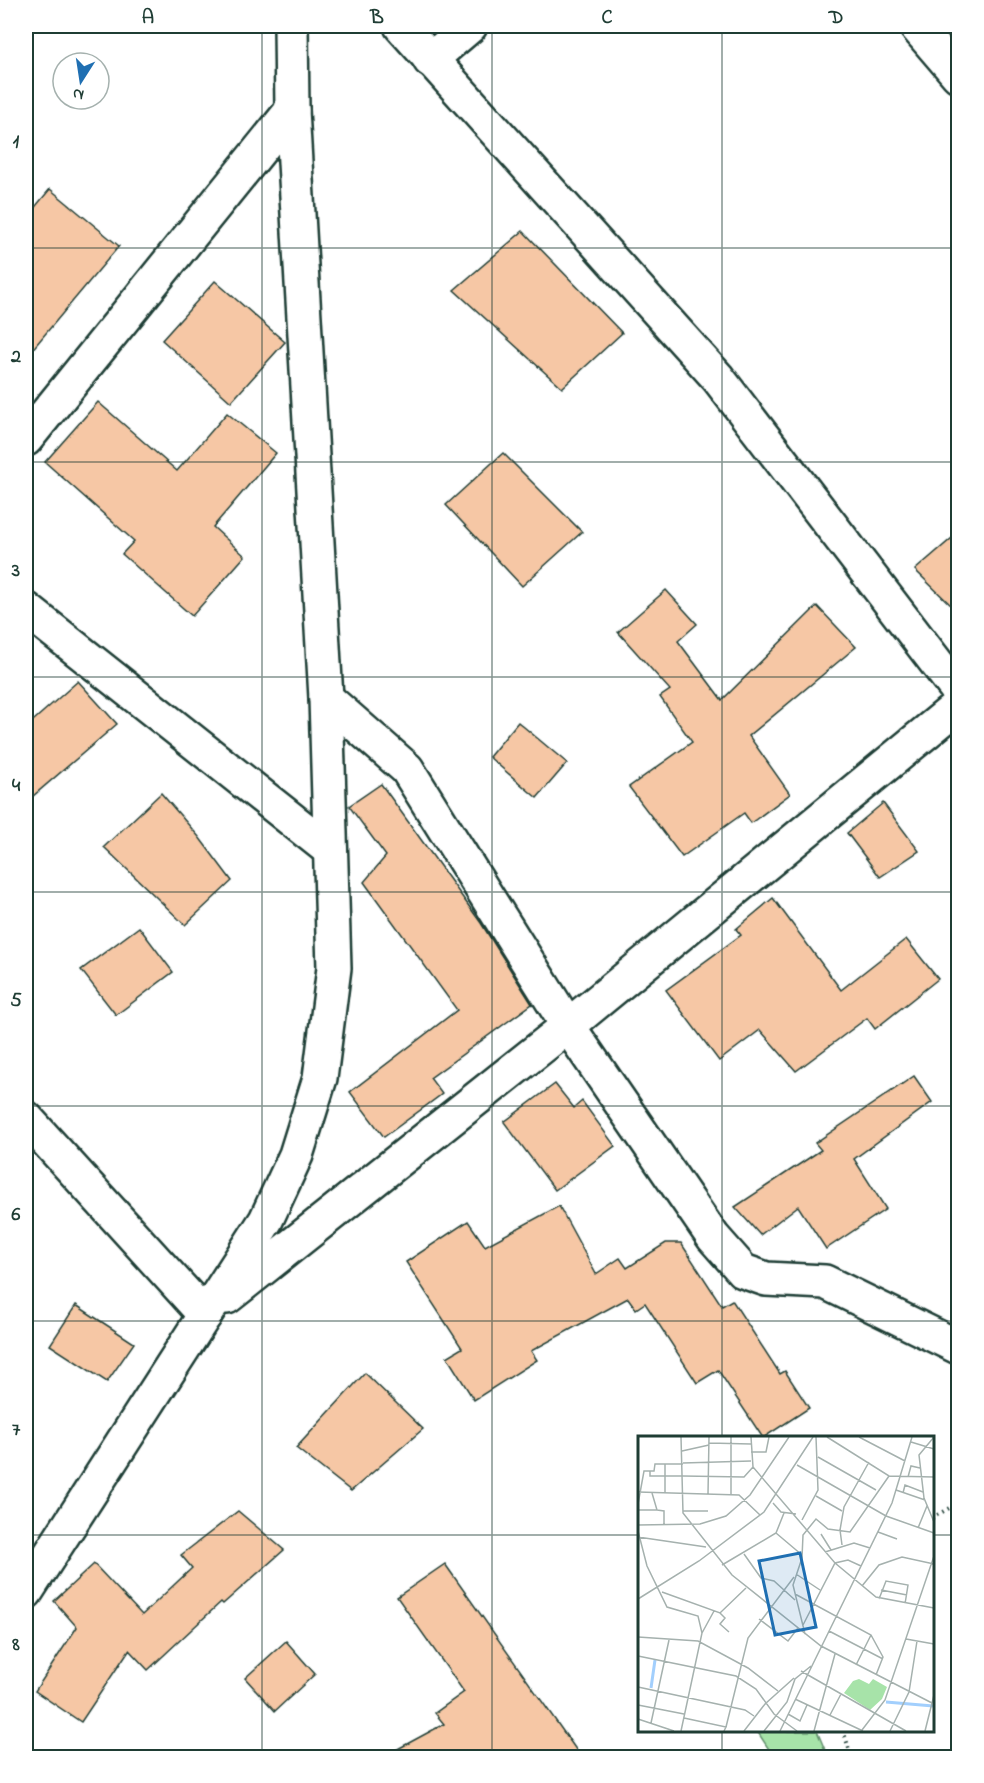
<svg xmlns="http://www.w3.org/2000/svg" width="984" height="1783" font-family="'Indie Flower',sans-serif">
<rect width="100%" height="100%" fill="#fff"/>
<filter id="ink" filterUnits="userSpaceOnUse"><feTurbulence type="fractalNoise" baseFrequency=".0167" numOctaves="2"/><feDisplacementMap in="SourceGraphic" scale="12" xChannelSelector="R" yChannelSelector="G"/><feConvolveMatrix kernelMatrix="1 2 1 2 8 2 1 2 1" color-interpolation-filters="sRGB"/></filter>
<g filter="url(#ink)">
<path fill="#a7e3a9" stroke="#63906e" stroke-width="1.5" d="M 757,1731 L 817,1731 L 828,1757 L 774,1757 Z"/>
<g fill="#f6c7a5" stroke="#1f3d34" stroke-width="1.5">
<path d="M 50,189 L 119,246 L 26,357 L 26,218 Z"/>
<path d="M 523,231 L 622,333 L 562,388 L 454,290 Z"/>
<path d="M 215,281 L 285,342 L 231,402 L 162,340 Z"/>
<path d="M 98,402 L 177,471 L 227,413 L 276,453 L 213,527 L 245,556 L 192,616 L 122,554 L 134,541 L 45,462 Z"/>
<path d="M 503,453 L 582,532 L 522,586 L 446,505 Z"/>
<path d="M 958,533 L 958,612 L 915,570 Z"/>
<path d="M 666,590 L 697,624 L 678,641 L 722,700 L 817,606 L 856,647 L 749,736 L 790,794 L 751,823 L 744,813 L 682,857 L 629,787 L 692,742 L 660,697 L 670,690 L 618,632 Z"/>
<path d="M 78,681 L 117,724 L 26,802 L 26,727 Z"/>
<path d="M 518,722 L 567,763 L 537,798 L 489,757 Z"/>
<path d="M 381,784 L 481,923 L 532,1004 L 430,1078 L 442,1094 L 384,1137 L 350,1092 L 457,1010 L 364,882 L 386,856 L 349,806 Z"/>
<path d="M 161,793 L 199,837 L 232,881 L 185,925 L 104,847 Z"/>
<path d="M 883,803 L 919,851 L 880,877 L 847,833 Z"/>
<path d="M 773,898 L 841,990 L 906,939 L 938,979 L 875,1029 L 867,1018 L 796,1071 L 760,1030 L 719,1061 L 666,990 L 741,935 L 736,929 Z"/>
<path d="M 139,927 L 173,972 L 116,1015 L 81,970 Z"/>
<path d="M 914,1076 L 932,1102 L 854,1159 L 886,1209 L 826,1249 L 798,1206 L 760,1235 L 735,1207 L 821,1150 L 815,1143 Z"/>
<path d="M 555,1084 L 574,1108 L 582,1101 L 615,1146 L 555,1190 L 504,1122 Z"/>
<path d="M 559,1206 L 596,1274 L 620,1258 L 627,1268 L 666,1243 L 681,1243 L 722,1306 L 732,1300 L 780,1374 L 785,1371 L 809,1408 L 763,1438 L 718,1370 L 697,1383 L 645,1303 L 636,1309 L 628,1298 L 531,1351 L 537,1360 L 474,1400 L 447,1357 L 462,1348 L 406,1262 L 468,1221 L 485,1246 Z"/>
<path d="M 76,1305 L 134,1343 L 107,1382 L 50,1345 Z"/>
<path d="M 365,1373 L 423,1429 L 351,1491 L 296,1448 Z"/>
<path d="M 238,1511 L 284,1550 L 223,1604 L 221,1602 L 148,1670 L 129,1650 L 81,1722 L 35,1691 L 77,1627 L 54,1601 L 94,1564 L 142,1615 L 192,1568 L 181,1555 Z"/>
<path d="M 445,1564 L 582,1758 L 381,1758 L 444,1724 L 435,1713 L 464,1692 L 397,1597 Z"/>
<path d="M 286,1641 L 315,1674 L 275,1711 L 245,1678 Z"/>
</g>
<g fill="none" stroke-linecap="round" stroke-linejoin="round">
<defs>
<g id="minor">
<path d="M 401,26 L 718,378 L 958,691"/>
<path d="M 916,26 L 958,75"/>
<path d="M 430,60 L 470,26"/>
<path d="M 26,439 L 292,110"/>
<path d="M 26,609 L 330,850"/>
<path d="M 326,698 L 407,769 L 568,1026 L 713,1237 L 743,1271 L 766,1279 L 825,1282 L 958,1347"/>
<path d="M 26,1118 L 205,1315"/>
<path d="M 227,1297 L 568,1026 L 958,706"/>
<path d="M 26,1592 L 266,1220 L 296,1155 L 320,1078 L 334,968 L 326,698 L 292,110 L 291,26"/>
</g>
</defs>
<use href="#minor" stroke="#1f3d34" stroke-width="38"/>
<g stroke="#1f3d34" stroke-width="4" stroke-dasharray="1.5 4.5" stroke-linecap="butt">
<path d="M 932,1518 L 958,1503"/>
<path d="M 843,1730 L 852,1758"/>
</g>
<use href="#minor" stroke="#fff" stroke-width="33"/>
</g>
</g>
<path fill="none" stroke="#1f3d34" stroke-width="1.5" stroke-opacity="0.55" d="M 262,26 L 262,1758M 492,26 L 492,1758M 722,26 L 722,1438M 26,248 L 958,248M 26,462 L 958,462M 26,677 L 958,677M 26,892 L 958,892M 26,1106 L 958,1106M 26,1321 L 958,1321M 26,1535 L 639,1535M 932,1535 L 958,1535M 722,1730 L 722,1758"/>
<g transform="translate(638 1436)">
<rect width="296" height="296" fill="#fff"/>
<path d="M 221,243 L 231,248 L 235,243 L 249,251 L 244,263 L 232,274 L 206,257 L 215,245 Z" fill="#a7e3a9"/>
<path fill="none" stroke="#a2cffd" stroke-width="3" d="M 13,252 L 17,224M 248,266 L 295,270"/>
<path fill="none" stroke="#a5b1ae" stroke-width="1.5" d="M 43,1 L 45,77 L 94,139 L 183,210 L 294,267M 113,1 L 115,31 L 197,127 L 238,161 L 296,172M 189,1 L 251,40 L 296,41M 221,1 L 267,25M 296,1 L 281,19 L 286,62 L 296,86M 273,6 L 296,13M 71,7 L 113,8M 44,15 L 71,9M 113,16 L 128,16 L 131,1M 180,21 L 238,54M 45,27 L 113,25M 159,29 L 248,80 L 296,97M 12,35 L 12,40 L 45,40M 45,40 L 106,41 L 115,31M 270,41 L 273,30 L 282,32M 258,54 L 287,64M 0,56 L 101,59 L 122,79M 27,57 L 27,28M 265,57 L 267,49 L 285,56M 70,58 L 71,1M 93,58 L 93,1M 178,60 L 204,75M 135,67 L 143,76 L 158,78M 0,68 L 6,35 L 16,35 L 17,28 L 45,28M 0,74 L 19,74 L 14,57M 19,74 L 26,75 L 26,88M 45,75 L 70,75M 164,84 L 180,54 L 178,1M 0,89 L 62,88 L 88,80 L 112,59 L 151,1M 280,92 L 289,70M 0,95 L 9,130 L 29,171 L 60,180 L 64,197 L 43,295M 240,96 L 259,103M 138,97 L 164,119M 183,98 L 193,114M 0,101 L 68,111M 204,109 L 202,94 L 206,71 L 231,26M 187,116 L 216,107 L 232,112M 106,118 L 123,142 L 136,145 L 157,164M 84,129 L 138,97 L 146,77M 158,138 L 182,154M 224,150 L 241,129 L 264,121 L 296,128M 243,154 L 269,159M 24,156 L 82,177 L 108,152M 157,158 L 233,199 L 245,221 L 238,239M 0,163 L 61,125 L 126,76 L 175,1M 241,163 L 248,145 L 270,149 L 267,168M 82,177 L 87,182 L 82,188 L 91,196M 121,183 L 150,205 L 160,192M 165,189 L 197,127 L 210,124 L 223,130M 191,195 L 245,223M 64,197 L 76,175M 167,198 L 155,149 L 164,122 L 165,99 L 178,83 L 190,93 L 212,96 L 251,40M 0,201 L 60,205 L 110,232 L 140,255M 268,203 L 296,208M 0,220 L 98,240 L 118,253 L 136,278 L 159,295M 218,229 L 233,199M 163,235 L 268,295M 0,251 L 107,274 L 116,280M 157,263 L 225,295M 0,269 L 46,278M 150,278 L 162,285 L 169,269M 192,279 L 203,258M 46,282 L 88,291 L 86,295M 0,283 L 36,295M 13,287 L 31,204M 88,291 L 110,202 L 156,141M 224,294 L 247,264 L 296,120M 106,295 L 127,268 L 156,242M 126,295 L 149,266 L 157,243 L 173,230M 142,295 L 254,67 L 274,1M 176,295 L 197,218M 252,295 L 271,256 L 279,205M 287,295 L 296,259"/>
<path fill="#1f6fb2" fill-opacity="0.15" stroke="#1f6fb2" stroke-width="3" d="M 162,117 L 178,191 L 137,199 L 121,125 Z"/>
<rect width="296" height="296" fill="none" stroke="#1f3d34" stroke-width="3"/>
</g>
<rect width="984" height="1783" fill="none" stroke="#fff" stroke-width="66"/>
<g transform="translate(81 81) rotate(192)"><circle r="28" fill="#ffffff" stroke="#a5b1ae" stroke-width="1.5"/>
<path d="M0-4.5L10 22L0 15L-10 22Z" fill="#1f6fb2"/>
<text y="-9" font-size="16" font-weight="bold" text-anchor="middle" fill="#1f3d34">N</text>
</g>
<rect x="33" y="33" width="918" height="1717" fill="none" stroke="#1f3d34" stroke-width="2"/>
<g font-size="20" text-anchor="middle" font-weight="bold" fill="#1f3d34">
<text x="148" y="23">A</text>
<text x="377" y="23">B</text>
<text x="607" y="23">C</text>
<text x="836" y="23">D</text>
<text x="16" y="147">1</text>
<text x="16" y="362">2</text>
<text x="16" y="576">3</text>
<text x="16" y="791">4</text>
<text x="16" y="1006">5</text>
<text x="16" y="1220">6</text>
<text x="16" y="1435">7</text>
<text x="16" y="1650">8</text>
</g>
</svg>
